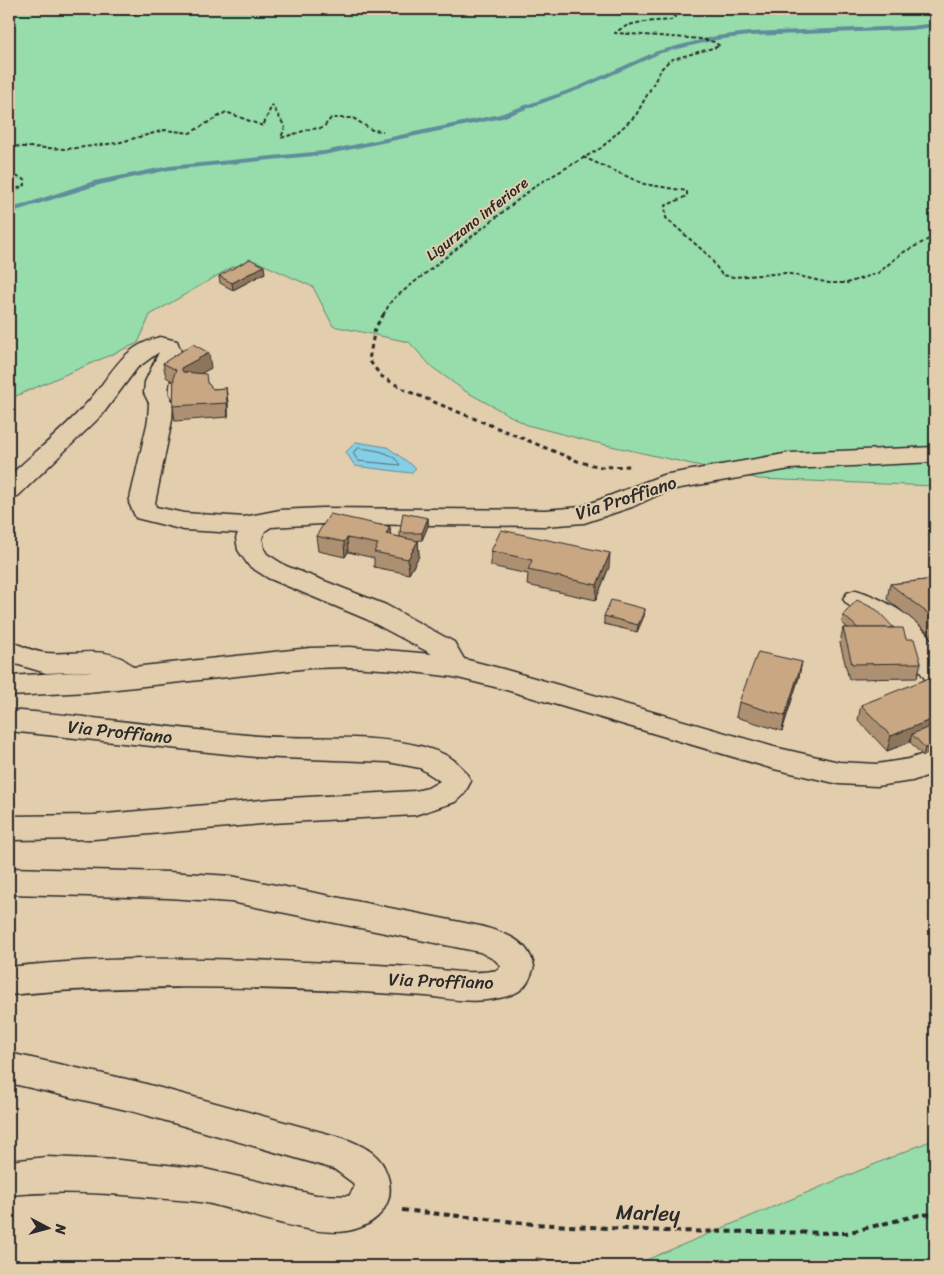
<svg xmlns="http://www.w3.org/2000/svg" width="944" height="1275" font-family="Sriracha,sans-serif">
<rect width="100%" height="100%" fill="#e2cdac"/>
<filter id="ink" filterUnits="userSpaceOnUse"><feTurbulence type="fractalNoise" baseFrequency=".02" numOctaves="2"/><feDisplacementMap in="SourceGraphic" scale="10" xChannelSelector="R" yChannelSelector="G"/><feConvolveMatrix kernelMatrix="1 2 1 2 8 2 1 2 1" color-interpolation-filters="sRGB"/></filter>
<g filter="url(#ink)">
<g fill="#96ddab" stroke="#60846b">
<path d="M 9,9 L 935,9 L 935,486 L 759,479 L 593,442 L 527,425 L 465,391 L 432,367 L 409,342 L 333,326 L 313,287 L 258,262 L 232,267 L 150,315 L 138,343 L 9,399 Z"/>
<path d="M 935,1139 L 935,1266 L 632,1266 Z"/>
</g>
<path fill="#85cee5" stroke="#618d9b" d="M 356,442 L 387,447 L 416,468 L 411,473 L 355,466 L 346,452 Z"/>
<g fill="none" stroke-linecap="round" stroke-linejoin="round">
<path stroke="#4f6c75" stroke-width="1" d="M 359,448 C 373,450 393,451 400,465 L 358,461 L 353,453 Z"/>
<path fill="#618d9b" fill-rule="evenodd" d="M 935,23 L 935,27 L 911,30 L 749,36 L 716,40 L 661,53 L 581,89 L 502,118 L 324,155 L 169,170 L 99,185 L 9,213 L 9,209 L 94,181 L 169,166 L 324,151 L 500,114 L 577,87 L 657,51 L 716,36 L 749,32 L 911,26 Z"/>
<defs>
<g id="minor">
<path d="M 160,337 L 177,341 L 181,352 L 169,382 L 168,393 L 173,403 L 172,420 L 155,503 L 156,507 L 184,513 L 244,517 L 280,510 L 322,508 L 545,510 L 581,507 L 663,475 L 790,453 L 935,447 L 935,462 L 790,469 L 669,490 L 632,507 L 584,523 L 545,526 L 322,524 L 271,527 L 265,531 L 262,538 L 264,549 L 267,554 L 286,566 L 386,605 L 454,642 L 464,659 L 503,669 L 774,747 L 839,762 L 877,764 L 909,759 L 935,750 L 935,773 L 912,781 L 877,786 L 839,784 L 774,769 L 503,689 L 454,677 L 397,670 L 350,667 L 310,668 L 89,692 L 9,696 L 9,676 L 93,671 L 46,673 L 9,662 L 9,641 C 21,645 33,652 46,653 C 75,656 110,643 133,667 L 310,648 L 350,647 L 432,654 L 366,619 L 268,578 L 249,566 L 242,556 L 238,550 L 236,538 L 238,533 L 184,530 L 136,518 L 129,503 L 148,420 L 149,403 L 144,393 L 145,382 L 159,352 L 137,368 L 102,415 L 18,496 L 9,498 L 9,476 C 34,453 62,431 85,405 C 111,378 119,347 160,337 Z"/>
<path d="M 856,590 C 881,597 929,623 935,650 C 937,660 935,672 935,682 L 925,679 C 914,663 906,644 891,631 C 878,619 851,612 843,599 L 847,593 Z"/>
<path d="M 9,710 C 92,716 174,729 258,736 C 311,740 368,733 420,746 C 445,753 458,758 471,781 L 464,794 L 455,802 L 415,815 L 272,823 L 94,839 L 9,840 L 9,816 L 94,815 L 272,799 L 415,791 L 428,788 L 440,781 L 420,768 L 388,762 L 256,757 L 9,731 Z"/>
<path d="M 9,868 L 168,872 L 231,876 L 480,926 C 504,933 528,939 534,966 C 528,990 517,995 494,999 C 472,1003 448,999 426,996 C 400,994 373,993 346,991 C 234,987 122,984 9,995 L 9,967 C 124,954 239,959 354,964 C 378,965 402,966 426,968 C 450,971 474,975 498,970 L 501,966 L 495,960 L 480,952 L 231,902 L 168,898 L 9,894 Z"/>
<path d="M 9,1053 L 135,1081 L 343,1138 C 359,1144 378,1152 385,1169 C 399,1200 380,1225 347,1231 C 309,1237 245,1211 206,1203 C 190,1200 173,1200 157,1198 C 107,1193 59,1190 9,1195 L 9,1161 L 47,1157 L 119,1160 L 205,1169 L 316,1195 L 349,1196 L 354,1188 L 353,1183 L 334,1169 L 135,1112 L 9,1083 Z"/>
</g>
</defs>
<use href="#minor" stroke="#2b2b2b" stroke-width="3"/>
<g stroke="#2b2b2b" stroke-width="2" stroke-dasharray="4 2.5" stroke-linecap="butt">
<path d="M 68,9 C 110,17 151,14 193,9"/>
<path d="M 9,146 L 67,149 L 117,143 L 165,130 L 190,133 L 226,112 L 263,126 L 272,105 L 285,127 L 281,138 L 310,129 L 323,128 L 331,118 L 353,118 L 372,130 L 383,131"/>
<path d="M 583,157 L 644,184 L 687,191 L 687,196 L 665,206 L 666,218 L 709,256 L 722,275 L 734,277 L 786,273 L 829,283 L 847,283 L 878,273 L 902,253 L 929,239 L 935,233"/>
<path d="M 9,177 L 18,177 L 25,180 L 25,185 L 9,193"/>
<path d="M 383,315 L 392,300 L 538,184 L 601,148 L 636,115 L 662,68 L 670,60 L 720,46 L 714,42 L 702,39 L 615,33 C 630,20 652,22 671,20 L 675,17 L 671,13 L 642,9"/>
</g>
<path stroke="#2b2b2b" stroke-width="3" stroke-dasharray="4.5 4" stroke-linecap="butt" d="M 384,314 L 375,328 L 369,360 L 381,376 L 405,390 L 580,462 L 601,467 L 633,466"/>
<path stroke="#2b2b2b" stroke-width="4" stroke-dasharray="6 4.5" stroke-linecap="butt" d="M 402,1210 L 534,1224 L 665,1231 L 846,1233 L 919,1215 L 935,1214"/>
<use href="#minor" fill="#e2cdac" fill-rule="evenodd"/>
</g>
<g fill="#ad9071" stroke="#2b2b2b">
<path d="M 265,273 L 233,290 L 220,283 L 219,276 Z"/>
<path d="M 163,363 L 211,368 L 199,374 L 213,389 L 226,388 L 228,403 L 228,417 L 175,421 L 173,406 L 174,382 L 166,377 Z"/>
<path d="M 428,518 L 428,526 L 422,540 L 415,541 L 418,541 L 419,556 L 409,574 L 374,567 L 374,558 L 348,552 L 345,557 L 318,551 L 316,536 L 390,527 L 390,535 L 400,537 L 400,531 Z"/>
<path d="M 491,551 L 609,567 L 596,600 L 527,585 L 528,574 L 491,566 Z"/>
<path d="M 935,579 L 935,638 L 887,599 L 890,584 Z"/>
<path d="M 645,609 L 644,616 L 637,632 L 604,624 L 604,616 Z"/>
<path d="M 843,615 L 894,628 L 906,639 L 921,663 L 917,678 L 849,679 L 840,643 L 843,628 L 848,628 L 842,623 Z"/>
<path d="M 799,677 L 782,731 L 736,717 L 739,702 Z"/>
<path d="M 935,678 L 935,751 L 923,756 L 910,742 L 887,751 L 858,720 L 861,705 Z"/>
</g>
<g fill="#8d755c" stroke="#2b2b2b">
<path d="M 264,266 L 265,273 L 233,290 L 232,283 Z"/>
<path d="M 209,353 L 211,368 L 183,383 L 181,368 Z"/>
<path d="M 226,388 L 228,403 L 228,417 L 227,403 Z"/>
<path d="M 428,518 L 428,526 L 422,540 L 422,533 Z"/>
<path d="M 390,527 L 391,541 L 386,534 Z"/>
<path d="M 347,538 L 348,552 L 345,557 L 344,542 Z"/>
<path d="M 418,541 L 419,556 L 409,574 L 408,559 Z"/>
<path d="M 610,553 L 609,567 L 596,600 L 597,585 Z"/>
<path d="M 645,609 L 644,616 L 637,632 L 638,625 Z"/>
<path d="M 802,662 L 799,677 L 782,731 L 785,716 Z"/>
<path d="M 935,718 L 935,732 L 912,734 L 910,742 L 887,751 L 891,736 Z"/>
<path d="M 935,744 L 935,751 L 923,756 L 925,748 Z"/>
</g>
<g fill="#c9a783" stroke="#2b2b2b">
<path d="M 250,259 L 264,266 L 232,283 L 219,276 Z"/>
<path d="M 193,344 L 209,353 L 181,368 L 183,372 L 206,374 L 207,383 L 213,389 L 226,388 L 227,403 L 173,406 L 174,375 L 176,370 L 163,363 Z"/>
<path d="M 403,513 L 428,518 L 422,533 L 406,533 L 400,531 Z"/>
<path d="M 330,514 L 390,527 L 386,534 L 418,541 L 408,559 L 374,552 L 378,544 L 347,538 L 344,542 L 316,536 Z"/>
<path d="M 501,530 L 610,553 L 597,585 L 528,570 L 532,560 L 491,551 Z"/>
<path d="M 935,579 L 935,619 L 890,584 Z"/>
<path d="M 611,600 L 645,609 L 638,625 L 604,616 Z"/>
<path d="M 857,600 L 877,610 L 894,628 L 858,628 L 843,615 Z"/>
<path d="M 843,628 L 903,628 L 906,639 L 914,639 L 921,663 L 852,664 Z"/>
<path d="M 758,652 L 802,662 L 785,716 L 739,702 Z"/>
<path d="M 934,676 L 935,678 L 935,718 L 891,736 L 861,705 Z"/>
<path d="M 935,725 L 935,744 L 925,748 L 912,734 Z"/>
<path d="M 536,1258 L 603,1266 L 536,1266 Z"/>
</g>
</g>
<g text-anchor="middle" stroke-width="4" stroke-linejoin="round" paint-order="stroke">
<g font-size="15" fill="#2b2b2b" stroke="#e2cdac">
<text transform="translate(477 219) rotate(-38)" y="5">Ligurzano inferiore</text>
</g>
<g font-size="18" fill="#2b2b2b" stroke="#e2cdac">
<text transform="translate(626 498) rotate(-18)" y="6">Via Proffiano</text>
<text transform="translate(120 732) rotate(6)" y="6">Via Proffiano</text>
<text transform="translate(441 981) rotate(2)" y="6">Via Proffiano</text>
</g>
<g font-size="21" fill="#2b2b2b" stroke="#e2cdac">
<text transform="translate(648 1213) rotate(2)" y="7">Marley</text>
</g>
</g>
<rect width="944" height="1275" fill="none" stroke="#e2cdac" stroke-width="30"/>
<rect x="15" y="15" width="914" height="1245" fill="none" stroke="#2b2b2b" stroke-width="2" filter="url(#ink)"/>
<g transform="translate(48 1228) rotate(96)" stroke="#e2cdac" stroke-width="4" paint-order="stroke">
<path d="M0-4L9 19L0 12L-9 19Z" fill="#2b2b2b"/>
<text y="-8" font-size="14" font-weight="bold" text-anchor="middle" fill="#2b2b2b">N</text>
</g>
</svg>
